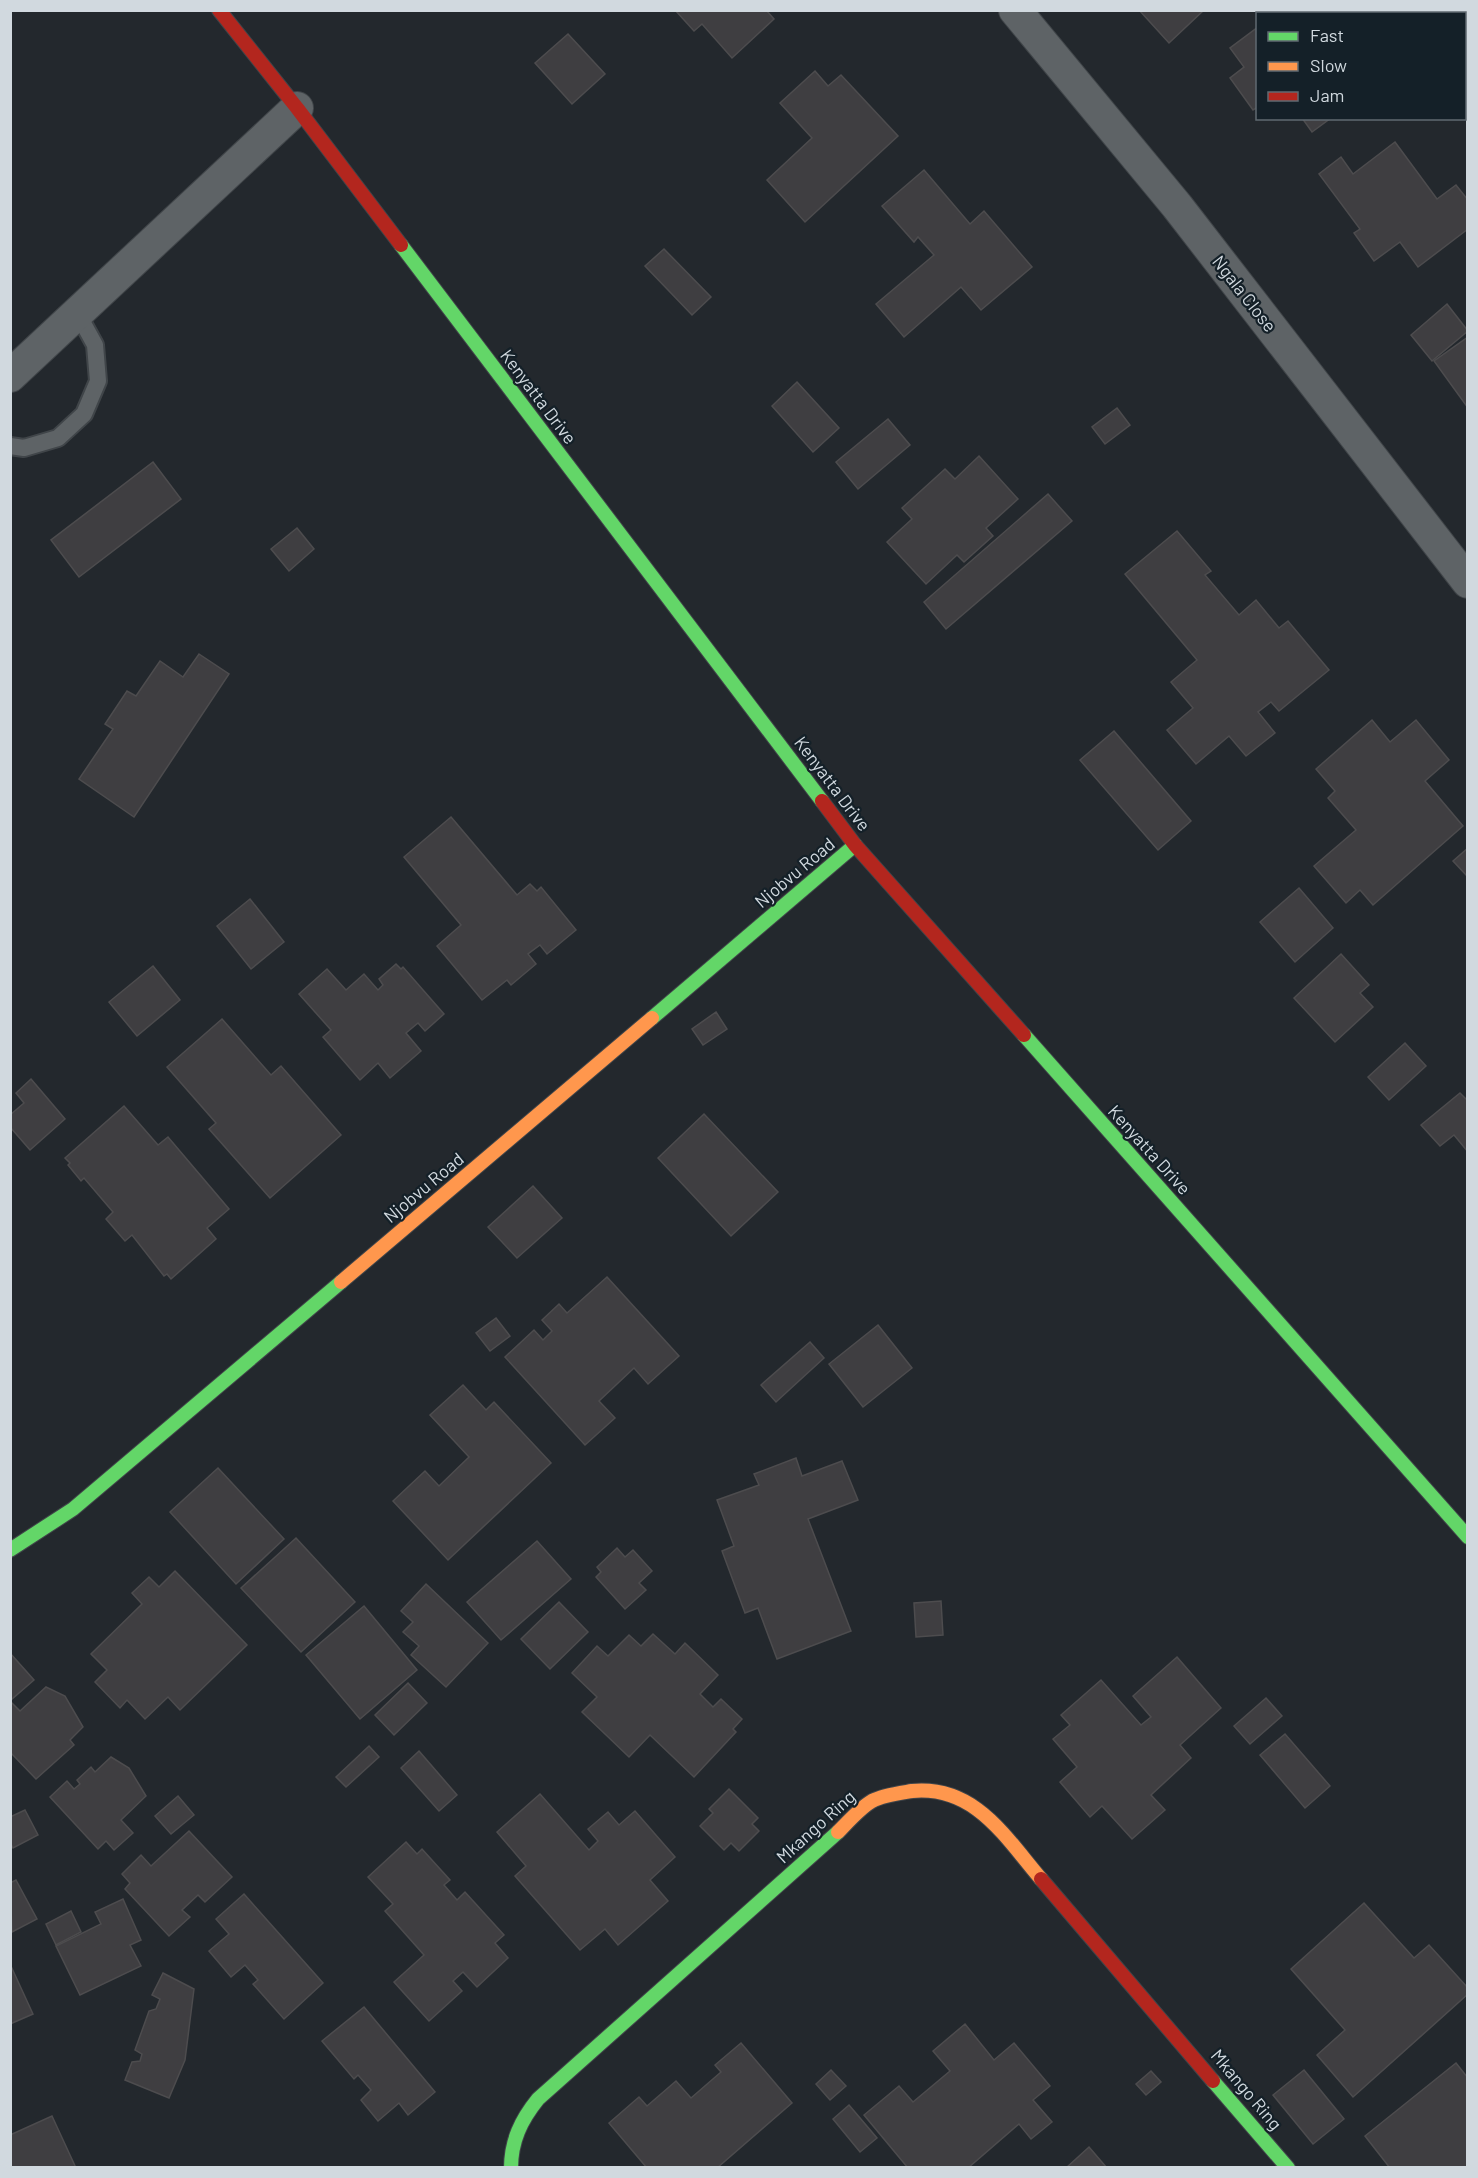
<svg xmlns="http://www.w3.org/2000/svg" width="1478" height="2178" font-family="Barlow,sans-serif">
<rect width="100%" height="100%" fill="#23282d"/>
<g fill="#3f3e41" stroke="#4d4c4e" stroke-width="1.5">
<path d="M 675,10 L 766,10 L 774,19 L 732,58 L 702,24 L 694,31 Z"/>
<path d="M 1139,10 L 1204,10 L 1169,43 Z"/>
<path d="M 1280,10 L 1317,10 L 1319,14 L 1276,14 Z"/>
<path d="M 1393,10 L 1395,14 L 1332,14 L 1330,11 Z"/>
<path d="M 1406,10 L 1468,10 L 1468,24 L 1464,27 L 1464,14 L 1402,14 Z"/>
<path d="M 1258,27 L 1258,107 L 1253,110 L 1230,78 L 1244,67 L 1230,48 Z"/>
<path d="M 568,34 L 605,74 L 572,104 L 535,63 Z"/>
<path d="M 815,71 L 828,86 L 841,75 L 898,136 L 805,222 L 767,180 L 812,138 L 780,103 Z"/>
<path d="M 1302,118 L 1331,118 L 1312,132 Z"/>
<path d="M 1395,142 L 1437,199 L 1456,185 L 1468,200 L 1468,229 L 1418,267 L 1400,242 L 1374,261 L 1354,233 L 1360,229 L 1319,174 L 1341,157 L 1353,174 Z"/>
<path d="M 924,170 L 970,224 L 984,211 L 1032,267 L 981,310 L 961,287 L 904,337 L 876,304 L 934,255 L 918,237 L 914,242 L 882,206 Z"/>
<path d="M 664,249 L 711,297 L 692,315 L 645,266 Z"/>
<path d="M 1447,304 L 1468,331 L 1432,361 L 1411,335 Z"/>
<path d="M 1468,337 L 1468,408 L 1434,361 Z"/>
<path d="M 797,382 L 839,428 L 813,452 L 772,406 Z"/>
<path d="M 1117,408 L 1130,425 L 1105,444 L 1092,427 Z"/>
<path d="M 888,419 L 910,445 L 858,489 L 836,462 Z"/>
<path d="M 979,456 L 1018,499 L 986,528 L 993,536 L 964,562 L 957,555 L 926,584 L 887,542 L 912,519 L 902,508 L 945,469 L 955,479 Z"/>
<path d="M 153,462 L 181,499 L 79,577 L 51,540 Z"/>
<path d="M 1048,494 L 1072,521 L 946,629 L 924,602 Z"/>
<path d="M 297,528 L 314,549 L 289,571 L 271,549 Z"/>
<path d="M 1177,531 L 1211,571 L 1205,575 L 1239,615 L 1256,600 L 1279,628 L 1288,621 L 1329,670 L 1279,711 L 1271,702 L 1258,712 L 1275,733 L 1246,756 L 1229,736 L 1196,764 L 1167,730 L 1193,708 L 1171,682 L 1197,660 L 1125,574 Z"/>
<path d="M 199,654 L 229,674 L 134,817 L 79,779 L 113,729 L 105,724 L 127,691 L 136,696 L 160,661 L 183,677 Z"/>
<path d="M 1372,720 L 1390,742 L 1416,720 L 1449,760 L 1425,781 L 1463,826 L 1373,905 L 1360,890 L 1346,903 L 1314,866 L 1356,830 L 1328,798 L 1335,791 L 1316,769 Z"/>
<path d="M 1114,731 L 1191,821 L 1158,850 L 1080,760 Z"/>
<path d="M 451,817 L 517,895 L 530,884 L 537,891 L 541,887 L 576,930 L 547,954 L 540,945 L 528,954 L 536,964 L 511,985 L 507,980 L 482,1000 L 437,946 L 461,925 L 404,857 Z"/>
<path d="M 1468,848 L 1468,877 L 1453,861 Z"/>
<path d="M 1299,888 L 1333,928 L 1295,962 L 1260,922 Z"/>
<path d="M 250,899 L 284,942 L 251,969 L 217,926 Z"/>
<path d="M 1341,954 L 1369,985 L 1360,993 L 1373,1007 L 1335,1042 L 1294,998 Z"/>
<path d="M 396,964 L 401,969 L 403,967 L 444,1014 L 425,1031 L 418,1023 L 406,1033 L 421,1051 L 390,1078 L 378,1063 L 360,1080 L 323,1037 L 331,1030 L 299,994 L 327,969 L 346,990 L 364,974 L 378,990 L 383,985 L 379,979 Z"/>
<path d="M 153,966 L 180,1000 L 137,1036 L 109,1002 Z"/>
<path d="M 716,1012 L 727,1029 L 703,1045 L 692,1029 Z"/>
<path d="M 222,1019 L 271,1075 L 281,1066 L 341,1135 L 270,1198 L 209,1129 L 216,1123 L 167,1067 Z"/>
<path d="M 1405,1043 L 1426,1066 L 1389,1100 L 1368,1077 Z"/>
<path d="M 31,1079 L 65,1119 L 30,1150 L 10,1127 L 10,1115 L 24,1103 L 16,1093 Z"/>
<path d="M 1460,1093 L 1468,1101 L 1468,1152 L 1454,1135 L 1440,1146 L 1421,1125 Z"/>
<path d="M 124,1106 L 158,1145 L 168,1137 L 229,1209 L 207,1228 L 216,1239 L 171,1279 L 167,1274 L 164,1276 L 132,1235 L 125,1241 L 106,1219 L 113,1212 L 84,1178 L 81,1181 L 68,1165 L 70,1163 L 65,1158 Z"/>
<path d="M 704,1114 L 778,1192 L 731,1236 L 658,1158 Z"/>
<path d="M 533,1186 L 562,1218 L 517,1258 L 488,1227 Z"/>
<path d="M 607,1277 L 679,1356 L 648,1384 L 634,1368 L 599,1401 L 615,1418 L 585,1445 L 505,1357 L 534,1330 L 543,1340 L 552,1331 L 542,1320 L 559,1304 L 567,1313 Z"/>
<path d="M 496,1318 L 510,1336 L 490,1351 L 476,1333 Z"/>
<path d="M 878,1325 L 912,1368 L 863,1407 L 829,1364 Z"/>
<path d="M 810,1342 L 824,1358 L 776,1402 L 761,1385 Z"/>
<path d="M 463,1385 L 486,1410 L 494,1402 L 551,1463 L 448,1560 L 393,1501 L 425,1471 L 439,1486 L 469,1457 L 430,1415 Z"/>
<path d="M 796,1458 L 802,1476 L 842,1461 L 858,1500 L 808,1519 L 851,1631 L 777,1659 L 758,1608 L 745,1613 L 722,1551 L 734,1546 L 717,1500 L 759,1485 L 754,1474 Z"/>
<path d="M 218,1468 L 284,1539 L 236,1584 L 170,1512 Z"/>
<path d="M 296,1538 L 355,1602 L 301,1652 L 241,1588 Z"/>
<path d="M 537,1541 L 571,1579 L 501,1640 L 467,1602 Z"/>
<path d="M 617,1548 L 625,1557 L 633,1550 L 652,1571 L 639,1583 L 646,1590 L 625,1609 L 596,1577 L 601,1572 L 597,1567 Z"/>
<path d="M 175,1571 L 247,1645 L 180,1710 L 168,1697 L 145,1719 L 127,1700 L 120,1708 L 95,1682 L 107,1670 L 91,1654 L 142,1604 L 132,1593 L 149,1577 L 159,1587 Z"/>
<path d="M 426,1584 L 488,1643 L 446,1687 L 411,1655 L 419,1646 L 403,1632 L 413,1622 L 401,1611 Z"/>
<path d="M 941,1601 L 943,1635 L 916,1637 L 914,1603 Z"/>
<path d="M 559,1602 L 588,1632 L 550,1669 L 521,1639 Z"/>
<path d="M 364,1606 L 417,1670 L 360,1719 L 306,1655 Z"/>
<path d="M 653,1634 L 675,1654 L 685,1643 L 718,1675 L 700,1694 L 713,1707 L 721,1699 L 742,1719 L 733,1729 L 736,1732 L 694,1777 L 650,1735 L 629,1757 L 582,1712 L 597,1697 L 572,1673 L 597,1646 L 608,1656 L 629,1635 L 641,1646 Z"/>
<path d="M 10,1653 L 34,1680 L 12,1699 L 10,1698 Z"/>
<path d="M 1177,1657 L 1221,1708 L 1180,1745 L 1191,1758 L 1151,1795 L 1165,1810 L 1132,1839 L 1102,1806 L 1090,1817 L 1060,1782 L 1077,1767 L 1053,1739 L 1070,1725 L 1061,1715 L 1101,1680 L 1141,1725 L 1151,1717 L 1133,1696 Z"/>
<path d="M 408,1683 L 427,1703 L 394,1735 L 375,1715 Z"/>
<path d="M 46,1687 L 65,1696 L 83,1727 L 70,1740 L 74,1745 L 36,1779 L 10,1752 L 10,1701 L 20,1711 Z"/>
<path d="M 1266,1698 L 1282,1716 L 1250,1744 L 1234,1726 Z"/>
<path d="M 1285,1734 L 1330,1786 L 1305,1808 L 1260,1755 Z"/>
<path d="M 369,1746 L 379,1757 L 346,1787 L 336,1777 Z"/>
<path d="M 419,1751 L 457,1795 L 439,1811 L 401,1768 Z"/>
<path d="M 111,1757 L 129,1768 L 146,1796 L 121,1820 L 133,1833 L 114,1850 L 106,1841 L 98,1849 L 50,1797 L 67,1781 L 74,1789 L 80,1784 L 77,1780 L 91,1767 L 95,1772 Z"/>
<path d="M 729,1789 L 758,1818 L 752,1824 L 759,1831 L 739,1851 L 731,1843 L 724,1850 L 700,1826 L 713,1813 L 709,1809 Z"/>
<path d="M 540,1794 L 589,1850 L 598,1841 L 588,1829 L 608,1812 L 619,1825 L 635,1811 L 675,1857 L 650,1880 L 668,1901 L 618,1945 L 605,1929 L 580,1950 L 515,1876 L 526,1866 L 497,1832 Z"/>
<path d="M 178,1796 L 194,1815 L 171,1834 L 155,1816 Z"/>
<path d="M 25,1810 L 38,1835 L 13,1848 L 10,1842 L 10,1817 Z"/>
<path d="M 189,1831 L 232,1877 L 205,1902 L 198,1895 L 182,1910 L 190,1917 L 169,1936 L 125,1889 L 130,1883 L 122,1874 L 141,1855 L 151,1866 Z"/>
<path d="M 406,1842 L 417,1854 L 422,1849 L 450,1880 L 444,1885 L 457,1900 L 465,1892 L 504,1935 L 495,1943 L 508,1958 L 477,1987 L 463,1972 L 453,1981 L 462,1991 L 429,2021 L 394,1982 L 424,1955 L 385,1911 L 393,1904 L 368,1877 Z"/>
<path d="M 16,1880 L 37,1919 L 12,1932 L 10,1883 Z"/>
<path d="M 244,1894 L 323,1983 L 284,2019 L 253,1984 L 258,1980 L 245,1965 L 231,1977 L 209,1951 L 229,1934 L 216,1919 Z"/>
<path d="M 123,1899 L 141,1940 L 130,1945 L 141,1966 L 80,1995 L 56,1946 L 101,1924 L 95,1912 Z"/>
<path d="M 1364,1903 L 1414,1958 L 1429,1945 L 1468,1988 L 1468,1994 L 1353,2097 L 1317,2055 L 1345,2030 L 1291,1969 Z"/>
<path d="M 71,1911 L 81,1932 L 56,1945 L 46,1924 Z"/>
<path d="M 10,1964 L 33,2014 L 10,2024 Z"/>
<path d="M 163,1973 L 194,1989 L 185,2060 L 169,2098 L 125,2080 L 132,2062 L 140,2061 L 142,2054 L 135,2050 L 149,2011 L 156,2009 L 160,1999 L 152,1995 Z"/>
<path d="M 364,2007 L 435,2092 L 408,2115 L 399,2103 L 378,2121 L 361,2100 L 371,2090 L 358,2075 L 354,2079 L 322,2041 Z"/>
<path d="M 965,2024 L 994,2060 L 1014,2043 L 1050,2086 L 1033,2100 L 1052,2122 L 1031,2139 L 1019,2124 L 968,2168 L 908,2168 L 864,2115 L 899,2086 L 913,2102 L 950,2071 L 933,2051 Z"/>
<path d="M 741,2043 L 792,2103 L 717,2168 L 647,2168 L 609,2123 L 639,2097 L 647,2106 L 676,2081 L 691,2098 L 721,2072 L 715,2065 Z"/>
<path d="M 1456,2063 L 1468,2078 L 1468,2168 L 1390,2168 L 1365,2136 Z"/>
<path d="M 831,2070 L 846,2086 L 830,2100 L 816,2084 Z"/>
<path d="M 1304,2070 L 1344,2119 L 1313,2144 L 1273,2095 Z"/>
<path d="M 1151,2071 L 1161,2082 L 1146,2095 L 1136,2084 Z"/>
<path d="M 849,2105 L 877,2138 L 860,2152 L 833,2119 Z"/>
<path d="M 52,2116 L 76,2168 L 10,2168 L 10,2135 Z"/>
<path d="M 1089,2147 L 1107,2168 L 1066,2168 Z"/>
</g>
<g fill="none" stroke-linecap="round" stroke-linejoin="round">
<defs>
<path id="lane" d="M 10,446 L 24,448 L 58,438 L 84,414 L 98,381 L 95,345 L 78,314"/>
<g id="street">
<path d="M 1015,10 L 1177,206 L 1468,582"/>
<path d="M 10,376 L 297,108"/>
</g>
<g id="fast">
<path d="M 401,245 L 822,801"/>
<path d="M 652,1018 L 855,845"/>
<path d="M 1024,1035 L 1468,1537"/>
<path d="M 10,1550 L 73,1509 L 341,1282"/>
<path d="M 1213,2081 L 1288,2168"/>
<path d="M 511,2168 C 511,2141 521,2120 538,2099 L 838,1832"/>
</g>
<g id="slow">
<path d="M 341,1282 L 652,1018"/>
<path d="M 838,1832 C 848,1822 860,1808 872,1801 C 883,1795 900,1793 912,1791 C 975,1785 1005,1837 1041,1879"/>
</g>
<g id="jam">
<path d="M 219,10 L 297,108 L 401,245"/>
<path d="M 822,801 L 855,845 L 1024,1035"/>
<path d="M 1041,1879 L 1213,2081"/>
</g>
</defs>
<use href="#lane" stroke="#404549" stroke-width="20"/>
<use href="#street" stroke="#404549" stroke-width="34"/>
<use href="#fast" stroke="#404549" stroke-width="16"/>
<use href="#slow" stroke="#404549" stroke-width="16"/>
<use href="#jam" stroke="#404549" stroke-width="16"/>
<use href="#lane" stroke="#5e6366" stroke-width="16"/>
<use href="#street" stroke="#5e6366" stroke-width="32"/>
<use href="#fast" stroke="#63d668" stroke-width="14"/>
<use href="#slow" stroke="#ff974d" stroke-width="14"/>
<use href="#jam" stroke="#b3261e" stroke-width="14"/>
</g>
<g text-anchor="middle" stroke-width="4.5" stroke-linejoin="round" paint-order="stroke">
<g font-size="18" fill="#d1d9df" stroke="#142028">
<text transform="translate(1244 294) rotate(52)" y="6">Ngala Close</text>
<text transform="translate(538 397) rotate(53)" y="6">Kenyatta Drive</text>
<text transform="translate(832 784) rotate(53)" y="6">Kenyatta Drive</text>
<text transform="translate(795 873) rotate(-40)" y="6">Njobvu Road</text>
<text transform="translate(1149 1150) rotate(48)" y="6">Kenyatta Drive</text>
<text transform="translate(424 1188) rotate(-40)" y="6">Njobvu Road</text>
<text transform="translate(816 1827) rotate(-42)" y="6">Mkango Ring</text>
<text transform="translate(1246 2090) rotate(50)" y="6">Mkango Ring</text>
</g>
</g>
<rect width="1478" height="2178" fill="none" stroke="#d1d9df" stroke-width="24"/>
<rect x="1256" y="12" width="210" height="108" fill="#142028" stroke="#606a71" stroke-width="1.5"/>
<rect x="1268" y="32" width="30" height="9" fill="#63d668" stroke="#606a71" stroke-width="1.5"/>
<text x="1310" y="42" font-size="18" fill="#d1d9df">Fast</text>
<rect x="1268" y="62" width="30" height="9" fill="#ff974d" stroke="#606a71" stroke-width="1.5"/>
<text x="1310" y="72" font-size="18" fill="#d1d9df">Slow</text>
<rect x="1268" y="92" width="30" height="9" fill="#b3261e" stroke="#606a71" stroke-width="1.5"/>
<text x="1310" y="102" font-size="18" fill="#d1d9df">Jam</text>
</svg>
